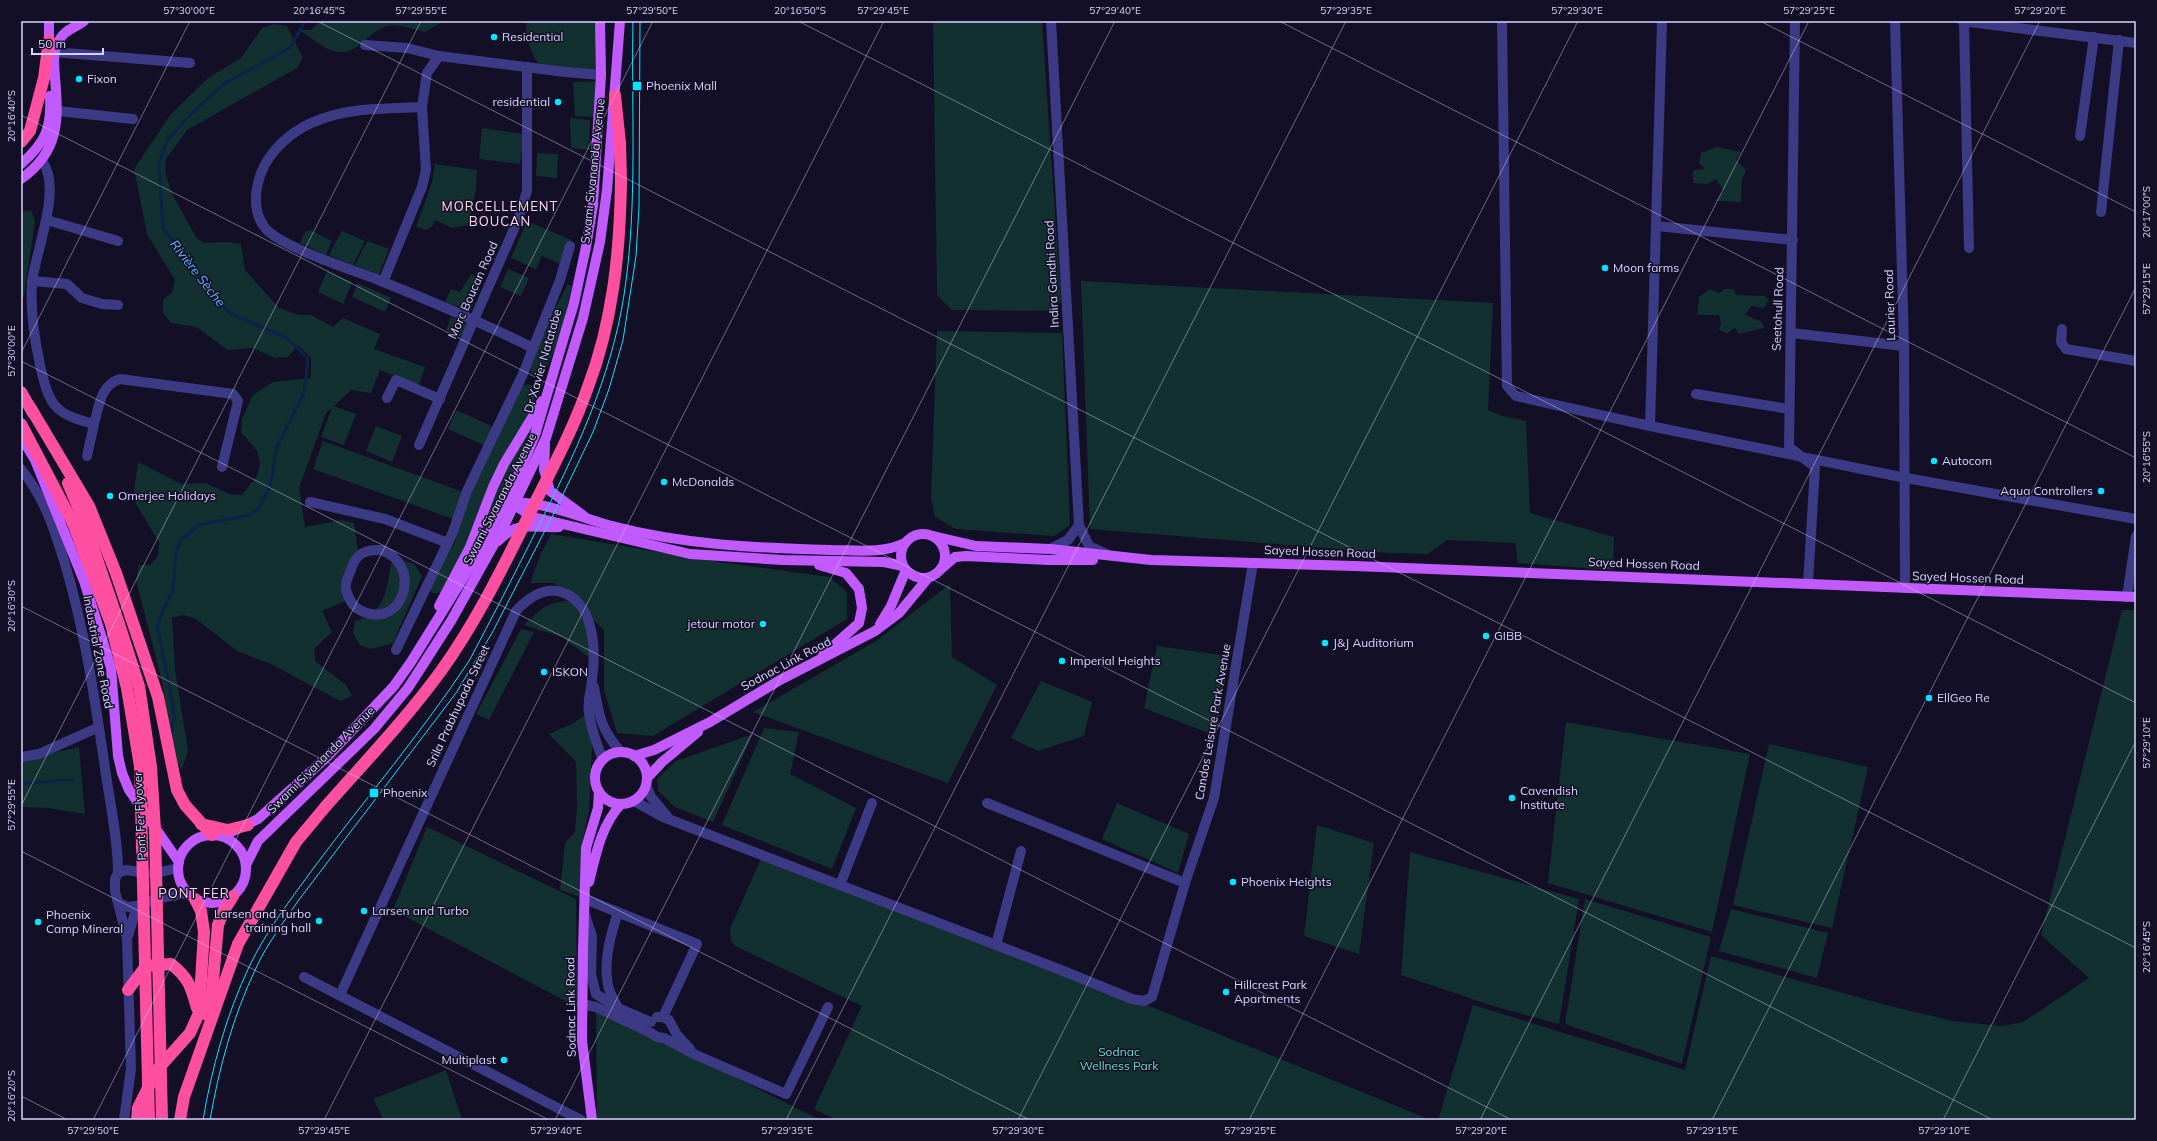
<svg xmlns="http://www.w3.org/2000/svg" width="2157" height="1141" font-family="Mulish,sans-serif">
<rect width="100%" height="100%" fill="#130f26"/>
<g fill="#12302f">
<path d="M 320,21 L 444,21 L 425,32 C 413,29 400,24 388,26 C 367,30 356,61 331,50 C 320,46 309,36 299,30 L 311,30 Z"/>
<path d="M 526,21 L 595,21 L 599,72 L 540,66 C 530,53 526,38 526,21 Z"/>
<path d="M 933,21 L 1042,21 L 1061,301 L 1054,311 L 952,310 L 937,295 Z"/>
<path d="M 274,24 L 287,26 L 303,58 L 297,68 L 187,130 L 166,159 L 165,171 L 172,194 L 196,237 L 204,243 L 228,242 L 241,244 L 245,270 L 279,308 L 299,315 L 311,315 L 333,327 L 343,318 L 380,334 L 374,349 L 425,367 L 419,385 L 380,370 L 371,393 L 351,390 L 334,406 L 356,414 L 344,445 L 321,437 L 332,408 L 326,413 L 299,488 L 305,527 L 342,520 L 354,523 L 359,559 L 346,579 L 346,601 L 322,611 L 332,632 L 314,649 L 315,661 L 346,685 L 352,696 L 340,701 L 271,664 L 237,651 L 196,619 L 184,615 L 172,618 L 175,670 L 188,750 L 182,770 L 174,758 L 162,681 L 136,580 L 139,565 L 150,565 L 158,556 L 159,542 L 133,499 L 138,462 L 181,484 L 206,483 L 229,494 L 242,495 L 257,476 L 260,463 L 257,451 L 241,432 L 242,419 L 253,395 L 273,382 L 311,378 L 311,358 L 298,345 L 288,357 L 275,358 L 253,348 L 228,350 L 196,327 L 171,323 L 163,313 L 163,300 L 172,292 L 175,280 L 147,234 L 134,169 L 171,114 L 208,78 L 241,58 L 262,28 Z"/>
<path d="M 599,81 L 596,117 L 575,116 L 573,82 Z"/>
<path d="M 570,118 L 590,120 L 589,150 L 571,148 Z"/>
<path d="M 482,128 L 524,134 L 520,164 L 479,159 Z"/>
<path d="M 1716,147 L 1741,152 L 1736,160 L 1746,170 L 1742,179 L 1741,202 L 1715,201 L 1724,191 L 1716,179 L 1707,184 L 1693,183 L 1693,170 L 1705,169 L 1699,163 L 1701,153 Z"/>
<path d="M 537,153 L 558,154 L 557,178 L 536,176 Z"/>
<path d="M 435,164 L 477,170 L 476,188 L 468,225 L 452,228 L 435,220 L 432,227 L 426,230 L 416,227 L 432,182 Z"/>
<path d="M 31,210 L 35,221 L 24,296 L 21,300 L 21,212 Z"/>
<path d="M 527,221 L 571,240 L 560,264 L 542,256 L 536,269 L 511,258 Z"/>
<path d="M 310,230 L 332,241 L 326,255 L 300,243 L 305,232 Z"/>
<path d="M 342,231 L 365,241 L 353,265 L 329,255 Z"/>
<path d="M 367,241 L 389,249 L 379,275 L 355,265 Z"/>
<path d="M 508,269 L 529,278 L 521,296 L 500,287 Z"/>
<path d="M 327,271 L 352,282 L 343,304 L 318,292 Z"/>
<path d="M 471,274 L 483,279 L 470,311 L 445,302 L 451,289 L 460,292 Z"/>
<path d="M 1081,281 L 1493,303 L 1488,410 L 1502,416 L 1526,421 L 1530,513 L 1614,537 L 1613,570 L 1518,563 L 1515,543 L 1447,540 L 1428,554 L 1388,553 L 1090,529 Z"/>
<path d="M 358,283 L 391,298 L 385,312 L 352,297 Z"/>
<path d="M 568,284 L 572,286 C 565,317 558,349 542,377 L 531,374 L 531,367 L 548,322 Z"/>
<path d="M 1710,289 L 1719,293 L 1725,289 L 1734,289 L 1736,295 L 1764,296 L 1769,299 L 1764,308 L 1751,306 L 1745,315 L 1762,322 L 1764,328 L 1739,334 L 1735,328 L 1727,333 L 1719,330 L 1721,323 L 1719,315 L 1697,315 L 1699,297 Z"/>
<path d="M 451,317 L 467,324 L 461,337 L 446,330 Z"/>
<path d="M 937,331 L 1062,333 L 1070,525 L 1054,536 L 956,529 L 935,517 L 931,497 Z"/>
<path d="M 529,384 L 538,390 L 532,406 L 464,550 L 441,593 L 433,593 L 427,588 L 446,545 L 453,547 L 473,488 L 522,386 Z"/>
<path d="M 540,408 L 511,481 L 462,570 L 498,483 Z"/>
<path d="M 456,410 L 496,428 L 488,447 L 448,429 Z"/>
<path d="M 376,426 L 402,436 L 392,462 L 366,451 Z"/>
<path d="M 323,441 L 466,493 L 456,520 L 313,469 Z"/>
<path d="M 551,534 L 719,562 L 829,577 L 847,592 L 847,619 L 653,736 L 617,733 L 604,690 L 604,630 L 576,604 L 586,618 L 590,658 L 562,637 L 524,625 C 543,607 545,603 572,600 L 554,583 L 530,583 L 541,553 Z"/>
<path d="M 402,560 L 414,564 L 422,576 L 393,643 L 371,649 L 360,645 L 353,633 L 355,621 C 384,615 387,589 391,564 Z"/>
<path d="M 950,584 L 952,657 L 997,685 L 948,783 L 753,712 L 876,641 Z"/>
<path d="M 2122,610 L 2136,610 L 2136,1120 L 1438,1120 L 1473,1005 L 1685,1070 L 1711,956 L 1886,1005 L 1953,1021 L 2002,1026 L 2023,1022 L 2089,978 L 2041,935 Z"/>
<path d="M 521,629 L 534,632 L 489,720 L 476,714 Z"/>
<path d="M 1157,646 L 1229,656 L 1216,736 L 1144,708 Z"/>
<path d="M 1041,681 L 1092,702 L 1084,736 L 1038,751 L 1011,738 Z"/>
<path d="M 594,709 L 589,811 L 582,843 L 580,897 L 560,890 L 565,843 L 575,832 L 577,806 L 576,762 L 549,734 L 572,724 Z"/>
<path d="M 1566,722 L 1750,754 L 1712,932 L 1548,883 Z"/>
<path d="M 764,728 L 799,732 L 790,774 L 856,808 L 832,869 L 722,825 Z"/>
<path d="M 753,734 L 713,822 L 675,807 L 658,791 L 657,779 L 676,761 Z"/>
<path d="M 1769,744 L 1868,767 L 1832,928 L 1733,905 Z"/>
<path d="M 79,747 L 85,814 L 48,808 L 21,807 L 21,760 Z"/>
<path d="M 1117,803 L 1189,834 L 1178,873 L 1102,839 Z"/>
<path d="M 1317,825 L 1374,843 L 1359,954 L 1304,936 Z"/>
<path d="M 427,827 L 576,899 L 577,1007 L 393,910 Z"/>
<path d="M 1410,852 L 1579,899 L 1559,1024 L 1493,1006 L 1401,975 Z"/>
<path d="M 762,856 L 1132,999 L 1431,1120 L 837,1120 L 814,1109 L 862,1006 L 735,946 L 731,940 L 730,929 Z"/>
<path d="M 1585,899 L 1711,937 L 1682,1064 L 1565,1024 Z"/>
<path d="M 1731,909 L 1828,933 L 1817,978 L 1719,951 Z"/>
<path d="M 596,1007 L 820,1120 L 597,1120 Z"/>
<path d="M 446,1070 L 462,1120 L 380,1120 L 383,1118 L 373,1099 Z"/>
</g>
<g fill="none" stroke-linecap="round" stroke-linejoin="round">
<g stroke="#0c2248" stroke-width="3">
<path d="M 171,737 L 174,717 L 173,705 L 157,625 L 173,589 L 176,552 L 181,540 L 199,525 L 249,515 L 259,508 L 270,486 L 277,447 L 304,393 L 308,359 L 287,338 L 229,313 L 163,228 L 159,163 L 168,139 L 186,119 L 222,85 L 290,48 L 305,21"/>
<path d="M 21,784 L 74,779"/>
</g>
<g stroke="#3d3a85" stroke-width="10">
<path d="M 1051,21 L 1079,525 L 1089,546 L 1107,554"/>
<path d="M 1502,21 L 1507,386 L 1516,396 L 1650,426 L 1906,478 L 2136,519"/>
<path d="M 1795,21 L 1789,447 L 1815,467 L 1808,584"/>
<path d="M 1895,21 L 1904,346 L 1905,588"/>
<path d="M 1962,21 L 2136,43"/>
<path d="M 1964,21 L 1969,248"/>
<path d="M 365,45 L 407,48 L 439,56 L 565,72 L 601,75"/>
<path d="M 53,52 L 190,63"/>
<path d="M 439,56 L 427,73 L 422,107 C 367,109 304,107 269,158 C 256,177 249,209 266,229 C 285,249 354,270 381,281 C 433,302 483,323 533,348"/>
<path d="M 58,111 L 133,119"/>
<path d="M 2080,136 L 2094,37"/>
<path d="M 42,161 C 63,188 35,252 32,283 C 30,311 34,337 40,365 C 49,404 53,414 94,424 C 99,407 100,385 120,379 L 233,394 L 238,401 L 222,467"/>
<path d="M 2101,212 L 2119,40"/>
<path d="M 47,220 L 118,241"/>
<path d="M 1657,226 L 1793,240"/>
<path d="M 32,281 L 67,284 L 82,298 L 102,304 L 118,305"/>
<path d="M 383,282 L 422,187 L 426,170 L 422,107"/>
<path d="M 2062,329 L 2061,342 L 2066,349 L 2136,361"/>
<path d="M 1791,333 L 1904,346"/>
<path d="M 1696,394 L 1789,409"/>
<path d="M 387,398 L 396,380 L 440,399"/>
<path d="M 1650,426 L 1662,21"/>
<path d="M 419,445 L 517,222 L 527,191 L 527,67"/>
<path d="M 87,456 L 94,424"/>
<path d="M 21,469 C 45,499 54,528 65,564 C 85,631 95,700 105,768 C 110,804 118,838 118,873"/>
<path d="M 310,502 L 385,519 L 448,543"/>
<path d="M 1050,549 L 1068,540 L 1079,525"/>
<path d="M 381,550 C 422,564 405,625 367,613 C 356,610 351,604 347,593 C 344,584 347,580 350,572 C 355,556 362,549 381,550 Z"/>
<path d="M 2127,597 L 2136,536"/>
<path d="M 396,650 L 453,532 L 467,491 L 523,374 L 560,280 L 570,246"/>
<path d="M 594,687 C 599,716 601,730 621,752"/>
<path d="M 21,757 L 39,754 L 99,727"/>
<path d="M 646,785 L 651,797 L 667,816"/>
<path d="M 634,801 L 663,817 L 1061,970 L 1132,999 L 1144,1001 L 1152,997 L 1185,883 L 1214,798 L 1253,563"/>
<path d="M 987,803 L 1185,883"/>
<path d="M 840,885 L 872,803"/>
<path d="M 585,899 L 697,944 L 663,1017"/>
<path d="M 119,903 L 128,907 L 137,906 L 159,898 L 188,893"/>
<path d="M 584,912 L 592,936 L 591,974 L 596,994 L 618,1008 L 651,1022"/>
<path d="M 618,912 C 611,934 603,961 608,985 C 609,993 615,1001 618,1008"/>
<path d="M 128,936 L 137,906"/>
<path d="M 996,945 L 1021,851"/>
<path d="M 304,977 L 581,1120"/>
<path d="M 340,995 L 516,611 C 528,598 543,587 561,592 C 595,602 596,651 592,680 C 591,691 587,702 589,713 C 591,729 597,745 603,760"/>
<path d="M 582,1004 L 596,1007 L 651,1033 L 657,1037 L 664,1038 L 696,1055 L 786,1094 L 828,1007"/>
<path d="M 657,1017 L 663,1017 L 669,1020 L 677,1035 L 690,1049"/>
<path d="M 124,1120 L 131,1069 L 127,938 L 115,891 L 115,879 L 118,873 L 126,870 L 152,874 L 178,868"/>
</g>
<g stroke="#c25bff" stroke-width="10">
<path d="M 49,48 L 49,21"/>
<path d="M 21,164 C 45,143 52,128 50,96"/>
<path d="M 21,179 C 59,152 59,121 55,78 C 54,63 52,52 60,39 C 65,29 76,28 84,21"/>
<path d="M 21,437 L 35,460 L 84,581 L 96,619 L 111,668 L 118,756 L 122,773 L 129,790 L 179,862"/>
<path d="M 545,444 L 544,470 L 550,491 L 584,516"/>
<path d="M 513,498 L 519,508 L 533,517 L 690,554 L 783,560 L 884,562 L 903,566"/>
<path d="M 510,504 C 532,497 588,520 612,526 C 685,545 756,548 831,550 C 856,550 882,554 905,543"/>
<circle cx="923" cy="556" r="22"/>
<path d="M 933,536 L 976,546 L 1050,549 L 1151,560 L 1354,566 L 2136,597"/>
<path d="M 498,541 C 519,519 534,529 559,527"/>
<path d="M 819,565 L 846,573 L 859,589 L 862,608 L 859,623 L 823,655"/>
<path d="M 941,569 L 955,557 L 966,556 L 1049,560 L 1093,560"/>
<path d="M 439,606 L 470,547 L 493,487 L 504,464 L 542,401"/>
<path d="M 880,624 L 891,606 L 906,570"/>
<circle cx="621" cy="778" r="26"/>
<path d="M 634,756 L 654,750 L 710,722 L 780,680 L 875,631 L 899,613 L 928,578"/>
<path d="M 647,778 L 662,762 L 698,732"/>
<circle cx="212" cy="869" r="34"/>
<path d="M 223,836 L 258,819 L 327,757 L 394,686 L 411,662 L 480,551 L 514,485 L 535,435 L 574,303 L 586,247 L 593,205 L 601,75 L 600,21"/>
<path d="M 246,865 L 258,841 L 374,729 L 408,688 L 451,621 L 503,528 L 546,438 L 583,318 L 600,242 L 607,190 L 620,21"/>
<path d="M 589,882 C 596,854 601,826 621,804"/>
<path d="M 592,1120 L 582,1041 L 583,949 L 586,848 L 598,808 L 599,791"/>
</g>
<g stroke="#ff4fa3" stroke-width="12">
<path d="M 615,95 L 620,143 L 621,181"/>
<path d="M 21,142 L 30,131 L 44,78 L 49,40"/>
<path d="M 21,392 L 33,413"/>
<path d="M 30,407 L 89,506 L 116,573 L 158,697 L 177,790 L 185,805 L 212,835"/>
<path d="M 21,424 L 73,523"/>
<path d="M 68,483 L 84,521 L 119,624"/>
<path d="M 201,824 L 228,830 L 248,825"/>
<path d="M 128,990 L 146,966 L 171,964 C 189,978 191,987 197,1008"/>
<path d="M 207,1015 L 212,991 L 218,925 L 223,912 L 233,896"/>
<path d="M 137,1120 L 138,1108 L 157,1070 L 190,1033 L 199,1013 L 204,932 L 201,911 L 195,899"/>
<path d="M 180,1120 L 184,1097 L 238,944 L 296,842 L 326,806"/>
</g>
<g stroke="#00e5ff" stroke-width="1">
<path d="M 203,1120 C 212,1067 226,1016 249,967 C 266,931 291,899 315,866 C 366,798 422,732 469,661 C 492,618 514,575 536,531 C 574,456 611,379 624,295 C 638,204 631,112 633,21"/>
<path d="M 210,1120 C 219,1068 233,1016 256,968 C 267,944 283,923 298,901 L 456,693 L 492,633 L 555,511 L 593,432 L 609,389 L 623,340 L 636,256 L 639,207 L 640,21"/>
</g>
<g stroke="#ff4fa3" stroke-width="12">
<path d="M 73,523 L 111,624 L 127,688 L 140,766 L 149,1120"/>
<path d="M 119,624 L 139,686 L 151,767 L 155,830 L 162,1120"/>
<path d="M 326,806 C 365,762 406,719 441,671 C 475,624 501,571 527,519 C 548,476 572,433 588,387 C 613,321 620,252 621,181"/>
</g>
</g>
<path fill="none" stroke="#d9d4ff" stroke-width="1" stroke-opacity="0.45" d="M 317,21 L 2136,948M 798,21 L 2136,703M 1279,21 L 2136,458M 1760,21 L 2136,212M 21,115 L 1993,1120M 21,353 L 190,21M 21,361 L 1512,1120M 21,606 L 1030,1120M 21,806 L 421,21M 21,851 L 549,1120M 21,1096 L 68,1120M 93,1120 L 653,21M 324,1120 L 884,21M 555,1120 L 1115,21M 786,1120 L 1346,21M 1018,1120 L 1578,21M 1249,1120 L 1809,21M 1480,1120 L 2040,21M 1712,1120 L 2136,287M 1943,1120 L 2136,741"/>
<g fill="#00e5ff" stroke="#130f26" stroke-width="1.5">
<circle cx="494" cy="37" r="4"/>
<circle cx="79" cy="79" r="4"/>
<rect x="632" y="81" width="10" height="10" rx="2"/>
<circle cx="558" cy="102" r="4"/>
<circle cx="1605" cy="268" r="4"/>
<circle cx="1934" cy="461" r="4"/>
<circle cx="664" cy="482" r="4"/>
<circle cx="2101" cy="491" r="4"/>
<circle cx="110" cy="496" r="4"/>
<circle cx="763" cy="624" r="4"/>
<circle cx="1486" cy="636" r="4"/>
<circle cx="1325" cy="643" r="4"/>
<circle cx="1062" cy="661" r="4"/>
<circle cx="544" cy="672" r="4"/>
<circle cx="1929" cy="698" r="4"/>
<rect x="369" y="788" width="10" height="10" rx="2"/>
<circle cx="1512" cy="798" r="4"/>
<circle cx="1233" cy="882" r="4"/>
<circle cx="364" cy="911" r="4"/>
<circle cx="319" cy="921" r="4"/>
<circle cx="38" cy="922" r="4"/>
<circle cx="1226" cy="992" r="4"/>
<circle cx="504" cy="1060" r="4"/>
</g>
<g text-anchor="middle" stroke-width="3" stroke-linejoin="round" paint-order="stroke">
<g font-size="12" fill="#d9d4ff" stroke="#130f26" text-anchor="start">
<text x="502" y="41">Residential</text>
<text x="87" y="83">Fixon</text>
<text x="646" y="90">Phoenix Mall</text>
<text x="550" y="106" text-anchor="end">residential</text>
<text x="1613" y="272">Moon farms</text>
<text x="1942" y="465">Autocom</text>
<text x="672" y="486">McDonalds</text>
<text x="2093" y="495" text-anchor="end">Aqua Controllers</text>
<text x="118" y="500">Omerjee Holidays</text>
<text x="755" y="628" text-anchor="end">jetour motor</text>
<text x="1494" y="640">GIBB</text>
<text x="1333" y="647">J&amp;J Auditorium</text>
<text x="1070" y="665">Imperial Heights</text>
<text x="552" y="676">ISKON</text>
<text x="1937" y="702">EllGeo Re</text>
<text x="1520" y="795">Cavendish<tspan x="1520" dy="14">Institute</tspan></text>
<text x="383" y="797">Phoenix</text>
<text x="1241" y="886">Phoenix Heights</text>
<text x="372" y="915">Larsen and Turbo</text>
<text x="311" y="918" text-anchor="end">Larsen and Turbo<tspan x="311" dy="14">training hall</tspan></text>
<text x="46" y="919">Phoenix<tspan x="46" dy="14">Camp Mineral</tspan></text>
<text x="1234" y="989">Hillcrest Park<tspan x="1234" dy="14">Apartments</tspan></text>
<text x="496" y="1064" text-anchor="end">Multiplast</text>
</g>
<g font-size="12" fill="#d9d4ff" stroke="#130f26">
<text transform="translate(593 171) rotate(-84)" y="4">Swami Sivananda Avenue</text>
<text transform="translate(1052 274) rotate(-93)" y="4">Indira Gandhi Road</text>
<text transform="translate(473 290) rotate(-66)" y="4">Morc Boucan Road</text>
<text transform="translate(1890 305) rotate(-92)" y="4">Laurier Road</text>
<text transform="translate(1778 309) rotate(-88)" y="4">Seetohull Road</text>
<text transform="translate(543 361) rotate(-74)" y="4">Dr Xavier Natatabe</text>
<text transform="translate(500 499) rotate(-63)" y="4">Swami Sivananda Avenue</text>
<text transform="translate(1320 552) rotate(2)" y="4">Sayed Hossen Road</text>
<text transform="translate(1644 564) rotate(2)" y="4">Sayed Hossen Road</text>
<text transform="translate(1968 578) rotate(2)" y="4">Sayed Hossen Road</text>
<text transform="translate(98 652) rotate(79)" y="4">Industrial Zone Road</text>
<text transform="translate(786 664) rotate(-28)" y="4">Sodnac Link Road</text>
<text transform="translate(458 706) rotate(-65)" y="4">Srila Prabhupada Street</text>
<text transform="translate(1213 722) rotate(-80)" y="4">Candos Leisure Park Avenue</text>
<text transform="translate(321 760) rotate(-45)" y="4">Swami Sivananda Avenue</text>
<text transform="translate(140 816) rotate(-93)" y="4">Pont Fer Flyover</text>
<text transform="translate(571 1007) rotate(-91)" y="4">Sodnac Link Road</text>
</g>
<g font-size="12" fill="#5fe0c0" stroke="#130f26">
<text x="1119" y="1056">Sodnac<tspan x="1119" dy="14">Wellness Park</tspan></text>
</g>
<g font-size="13" letter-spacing="1" fill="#ffd6f0" stroke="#130f26">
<text x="500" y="211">MORCELLEMENT<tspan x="500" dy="15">BOUCAN</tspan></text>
<text x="194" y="898">PONT FER</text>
</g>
<g font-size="13" font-style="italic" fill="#62b6ff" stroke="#130f26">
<text transform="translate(198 273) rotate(52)" y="5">Rivière Sèche</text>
</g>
</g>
<rect width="2157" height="1141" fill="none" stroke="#130f26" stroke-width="44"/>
<path d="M32 48v6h71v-6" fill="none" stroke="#d9d4ff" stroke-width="2"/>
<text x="38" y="48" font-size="12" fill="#d9d4ff" stroke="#130f26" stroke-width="3" paint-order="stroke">50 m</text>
<rect x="22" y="22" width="2113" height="1097" fill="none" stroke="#d9d4ff" stroke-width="1.5"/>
<g font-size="10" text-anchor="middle" fill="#d9d4ff">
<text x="189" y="14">57°30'00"E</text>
<text x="319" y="14">20°16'45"S</text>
<text x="421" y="14">57°29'55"E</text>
<text x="652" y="14">57°29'50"E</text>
<text x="800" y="14">20°16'50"S</text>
<text x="883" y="14">57°29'45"E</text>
<text x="1115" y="14">57°29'40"E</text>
<text x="1346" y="14">57°29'35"E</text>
<text x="1577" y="14">57°29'30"E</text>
<text x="1809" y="14">57°29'25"E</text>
<text x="2040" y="14">57°29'20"E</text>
<text transform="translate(11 116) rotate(-90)" y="4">20°16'40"S</text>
<text transform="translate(2146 212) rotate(-90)" y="4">20°17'00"S</text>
<text transform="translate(2146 289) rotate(-90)" y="4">57°29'15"E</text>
<text transform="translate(11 351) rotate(-90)" y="4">57°30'00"E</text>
<text transform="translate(2146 457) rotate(-90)" y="4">20°16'55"S</text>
<text transform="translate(11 606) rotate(-90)" y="4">20°16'30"S</text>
<text transform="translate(2146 743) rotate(-90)" y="4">57°29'10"E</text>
<text transform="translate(11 805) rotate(-90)" y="4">57°29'55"E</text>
<text transform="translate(2146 947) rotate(-90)" y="4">20°16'45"S</text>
<text transform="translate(11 1096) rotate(-90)" y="4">20°16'20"S</text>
<text x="93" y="1134">57°29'50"E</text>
<text x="324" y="1134">57°29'45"E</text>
<text x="556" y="1134">57°29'40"E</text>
<text x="787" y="1134">57°29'35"E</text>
<text x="1018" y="1134">57°29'30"E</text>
<text x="1250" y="1134">57°29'25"E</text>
<text x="1481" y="1134">57°29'20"E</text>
<text x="1712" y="1134">57°29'15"E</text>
<text x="1944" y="1134">57°29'10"E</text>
</g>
</svg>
